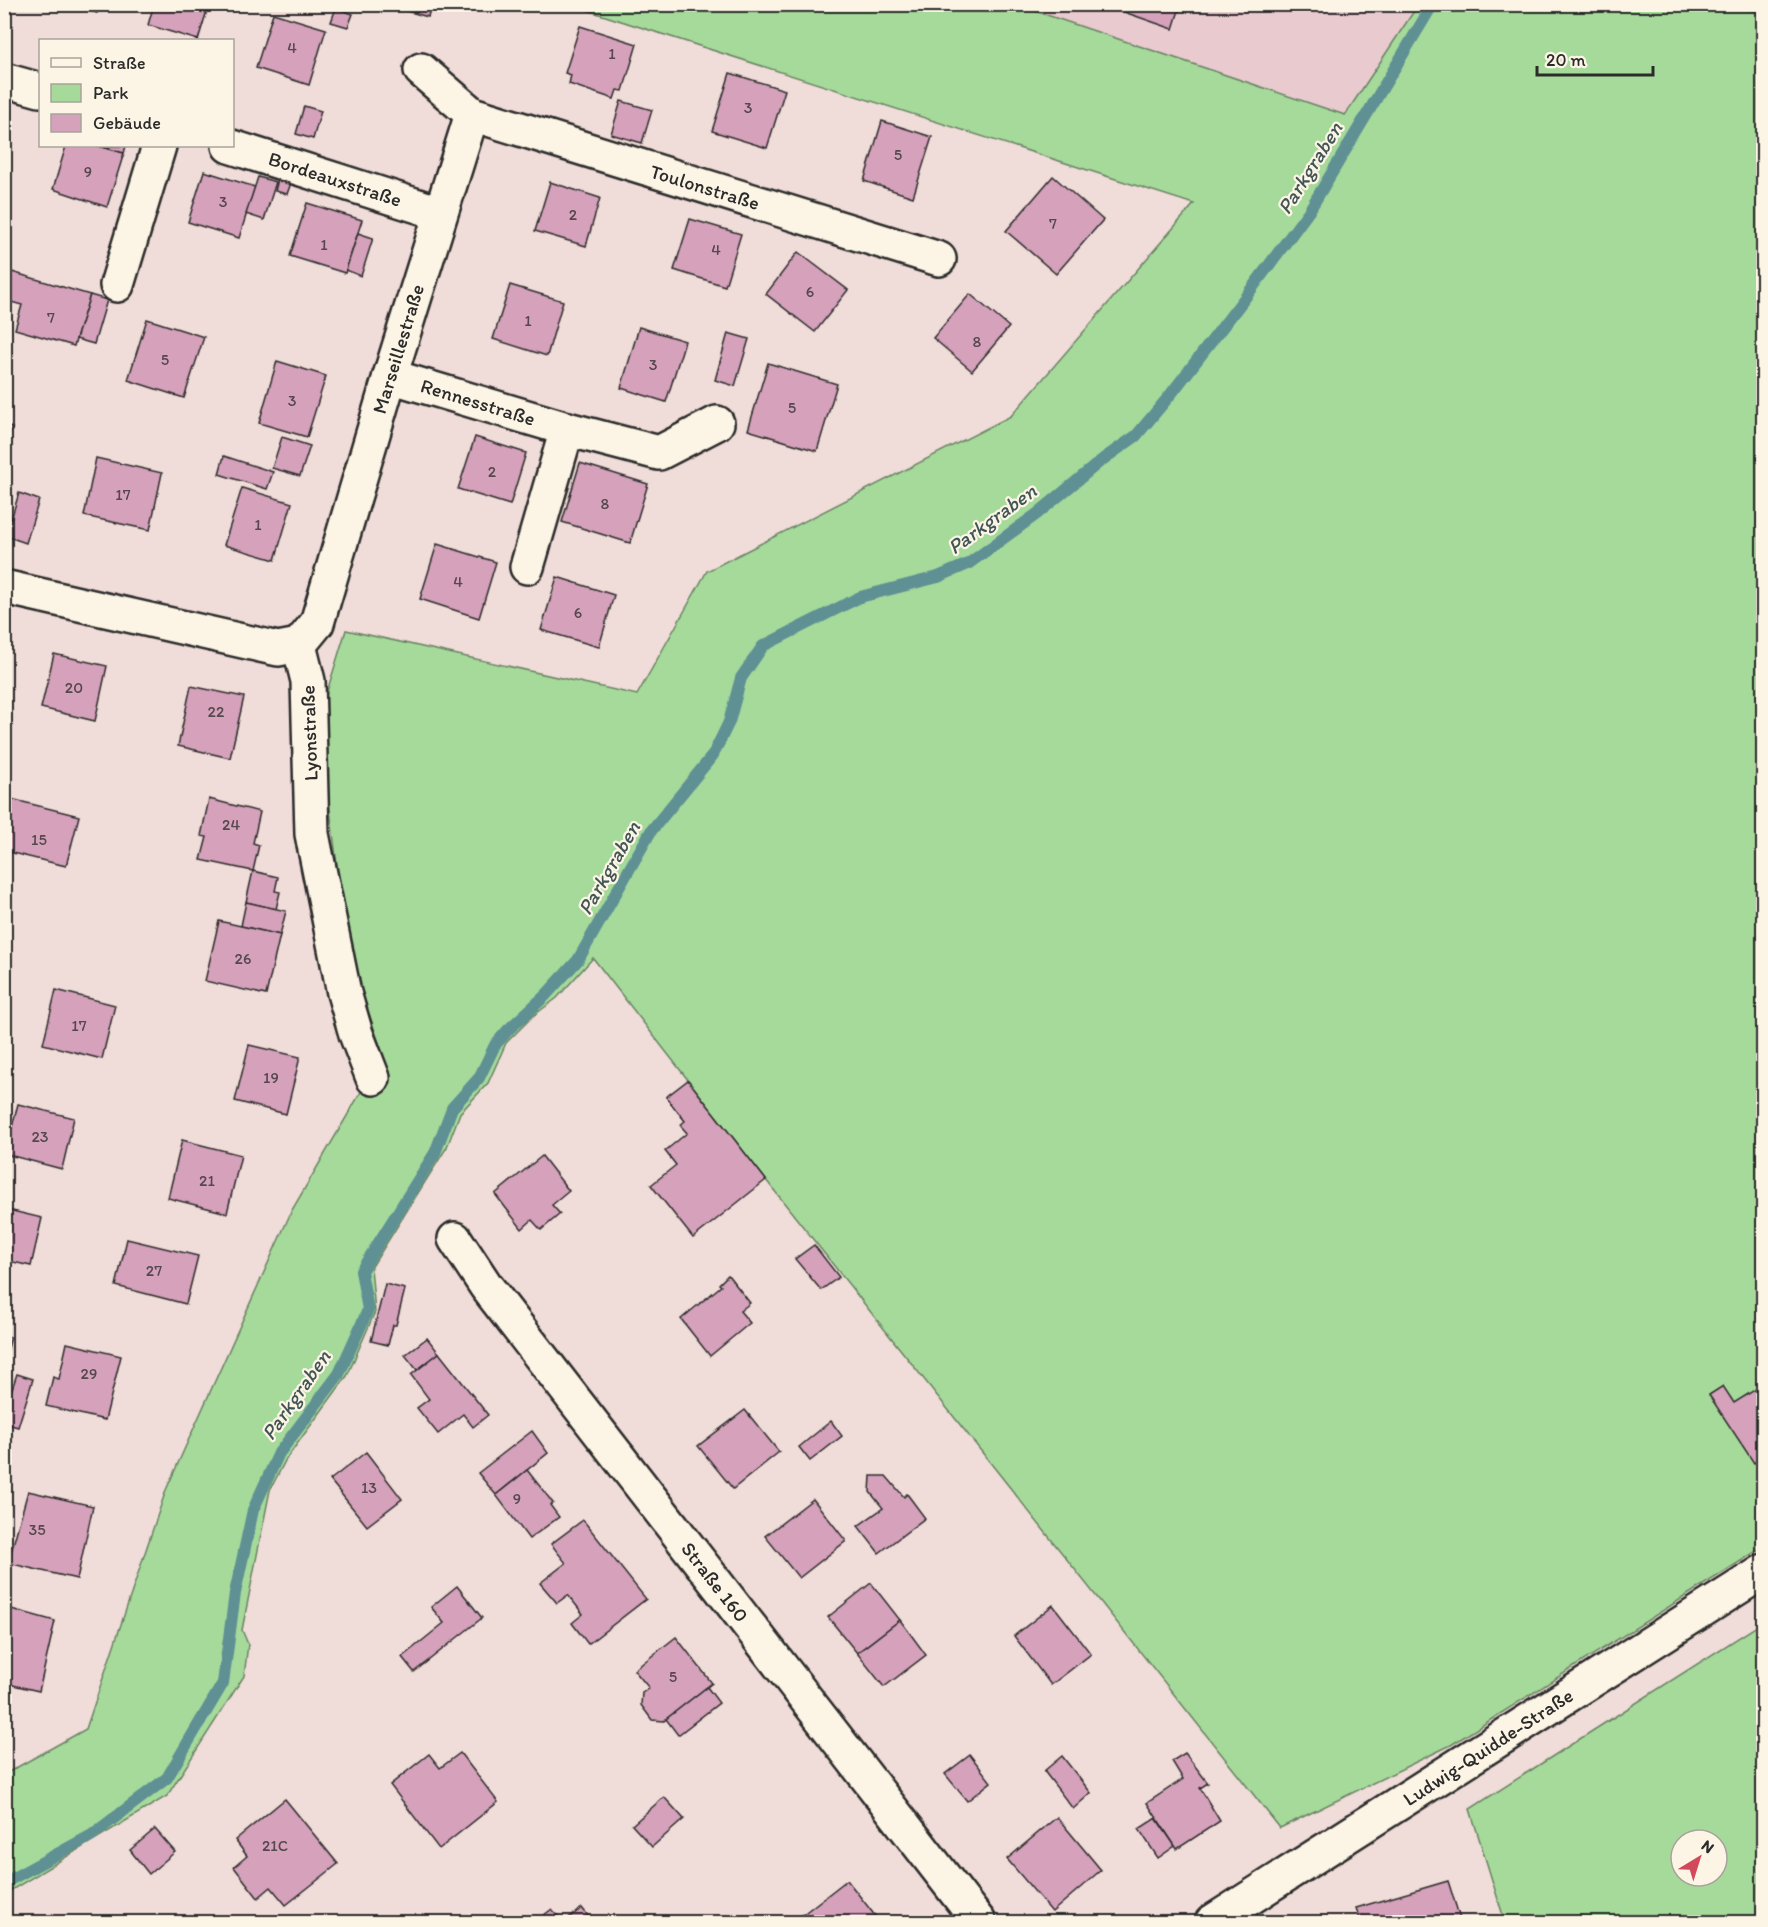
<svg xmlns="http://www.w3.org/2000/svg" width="1768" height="1927" font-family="Itim,sans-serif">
<rect width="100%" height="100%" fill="#f0dcd8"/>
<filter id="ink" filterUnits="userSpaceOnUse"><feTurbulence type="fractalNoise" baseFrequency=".0167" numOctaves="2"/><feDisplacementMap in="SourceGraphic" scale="12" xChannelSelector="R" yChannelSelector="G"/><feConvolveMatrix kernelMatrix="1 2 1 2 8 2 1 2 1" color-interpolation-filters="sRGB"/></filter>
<g filter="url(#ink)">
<path fill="#e8cacf" d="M 1017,5 L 1418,5 L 1345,115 Z"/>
<g fill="#a6da9b" stroke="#688263" stroke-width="1.5" fill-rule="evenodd">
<path d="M 1718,4 L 1763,13 L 1763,1547 L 1451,1745 L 1280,1828 L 766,1180 L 593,958 L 557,998 L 533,1016 L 506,1043 L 488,1083 L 460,1113 L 447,1147 L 371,1268 L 375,1312 L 347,1376 L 286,1459 L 270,1490 L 242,1630 L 248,1644 L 244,1676 L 167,1796 L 5,1894 L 5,1774 L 86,1729 L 166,1490 L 292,1210 L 365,1085 L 387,1066 L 362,993 L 342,904 L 328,794 L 325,698 L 346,630 L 637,695 L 707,571 L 1011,416 L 1194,204 L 571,5 L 1017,5 L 1345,115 L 1418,5 Z"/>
<path d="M 1763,1622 L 1763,1922 L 1505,1922 L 1470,1809 ZM 1681,1840 L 1717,1840 L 1717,1876 L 1681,1876 Z"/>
</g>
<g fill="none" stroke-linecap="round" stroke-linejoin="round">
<path stroke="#5f9094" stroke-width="12" d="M 4,1883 L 92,1835 L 167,1778 L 223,1683 L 235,1593 L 253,1510 L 279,1453 L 339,1374 L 368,1310 L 361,1271 L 435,1153 L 452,1108 L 479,1078 L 495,1045 L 508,1030 L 545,996 L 578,960 L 651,831 L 713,755 L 729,722 L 741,678 L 763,646 L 860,597 L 938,577 L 968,564 L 1037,514 L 1102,460 L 1136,436 L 1171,394 L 1247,295 L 1309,211 L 1433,4"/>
</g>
<g fill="#d5a1bb" stroke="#2b2b2b" stroke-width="1.5">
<path d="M 68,4 L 100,4 L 97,13 Z"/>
<path d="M 154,4 L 209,4 L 198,40 L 148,25 Z"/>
<path d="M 382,4 L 431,4 L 428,17 Z"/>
<path d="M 1101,4 L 1181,4 L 1173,29 Z"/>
<path d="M 336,8 L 353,14 L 348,27 L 331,22 Z"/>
<path d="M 273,13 L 326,29 L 309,85 L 256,68 Z"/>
<path d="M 580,26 L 637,44 L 623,91 L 617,90 L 614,99 L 569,84 L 571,75 L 565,73 Z"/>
<path d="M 730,73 L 785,90 L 767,148 L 712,131 Z"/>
<path d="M 621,101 L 652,110 L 642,143 L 611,134 Z"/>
<path d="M 304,106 L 321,111 L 313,139 L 296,134 Z"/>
<path d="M 882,121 L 932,137 L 913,197 L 864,181 Z"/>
<path d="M 66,146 L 99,146 L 124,153 L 107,207 L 53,189 Z"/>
<path d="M 99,146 L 126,146 L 124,153 Z"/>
<path d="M 204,171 L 255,187 L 239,238 L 188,222 Z"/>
<path d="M 1053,176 L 1103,220 L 1056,274 L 1006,231 Z"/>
<path d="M 258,177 L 276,182 L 264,220 L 246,214 Z"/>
<path d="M 278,179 L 291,183 L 287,194 L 275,191 Z"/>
<path d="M 550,182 L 600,198 L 586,246 L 535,231 Z"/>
<path d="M 307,203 L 362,220 L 345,273 L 290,256 Z"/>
<path d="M 690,219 L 741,234 L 725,286 L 674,270 Z"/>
<path d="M 358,233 L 373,238 L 361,276 L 346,270 Z"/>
<path d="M 798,252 L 848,290 L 815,332 L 766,294 Z"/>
<path d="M 12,272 L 90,295 L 74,346 L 15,329 L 22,305 L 4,300 Z"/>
<path d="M 510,285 L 563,301 L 547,356 L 493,339 Z"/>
<path d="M 970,294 L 1009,327 L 972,371 L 933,338 Z"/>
<path d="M 90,295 L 107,300 L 94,344 L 76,339 Z"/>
<path d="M 147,319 L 204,337 L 184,398 L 128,380 Z"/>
<path d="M 639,327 L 685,341 L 666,402 L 621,388 Z"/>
<path d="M 728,333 L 749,339 L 735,386 L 715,380 Z"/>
<path d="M 277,361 L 326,376 L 307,437 L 259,423 Z"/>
<path d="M 768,363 L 837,384 L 817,451 L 748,430 Z"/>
<path d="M 4,425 L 12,428 L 4,452 Z"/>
<path d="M 282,437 L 310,446 L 300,476 L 272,468 Z"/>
<path d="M 475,437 L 526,453 L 510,505 L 458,489 Z"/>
<path d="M 224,456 L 273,472 L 267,489 L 219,474 Z"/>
<path d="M 96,458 L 162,473 L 150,530 L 84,516 Z"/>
<path d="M 580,463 L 648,484 L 630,543 L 562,522 Z"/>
<path d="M 242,488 L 292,503 L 275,560 L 224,545 Z"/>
<path d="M 19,493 L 39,500 L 26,543 L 6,536 Z"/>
<path d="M 437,544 L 496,562 L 479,618 L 420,599 Z"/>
<path d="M 557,577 L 614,595 L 599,647 L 541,630 Z"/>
<path d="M 54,654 L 107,666 L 95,721 L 41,708 Z"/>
<path d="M 191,686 L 244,697 L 230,758 L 178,746 Z"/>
<path d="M 11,799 L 79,816 L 66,866 L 4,851 L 4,826 Z"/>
<path d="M 209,799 L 260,812 L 253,843 L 259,845 L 253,871 L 201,860 L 207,837 L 201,836 Z"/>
<path d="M 253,871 L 278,877 L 275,891 L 280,892 L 276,909 L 246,902 Z"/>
<path d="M 246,902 L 286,911 L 280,935 L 241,926 Z"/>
<path d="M 219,921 L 280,935 L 266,995 L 205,981 Z"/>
<path d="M 56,990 L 115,1005 L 102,1059 L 43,1044 Z"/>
<path d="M 249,1045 L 300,1057 L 286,1114 L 235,1101 Z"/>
<path d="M 688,1080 L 766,1180 L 693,1238 L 651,1185 L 676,1165 L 665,1151 L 687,1133 L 680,1125 L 685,1121 L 666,1097 Z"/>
<path d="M 18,1104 L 74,1118 L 62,1169 L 5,1154 Z"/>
<path d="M 182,1140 L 241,1155 L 227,1213 L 168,1198 Z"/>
<path d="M 542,1156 L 569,1191 L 552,1205 L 560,1214 L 541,1230 L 532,1220 L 522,1229 L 495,1194 Z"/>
<path d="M 4,1209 L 42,1218 L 31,1266 L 4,1260 Z"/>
<path d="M 127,1239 L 198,1256 L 186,1304 L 116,1286 Z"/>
<path d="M 814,1245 L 839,1277 L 821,1290 L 795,1259 Z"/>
<path d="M 728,1275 L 750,1303 L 740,1311 L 750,1323 L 710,1356 L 681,1319 L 721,1286 L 719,1284 Z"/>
<path d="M 385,1284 L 405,1289 L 396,1325 L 393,1325 L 388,1345 L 371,1341 Z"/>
<path d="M 4,1336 L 11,1337 L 4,1363 Z"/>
<path d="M 427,1338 L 439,1353 L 417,1370 L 405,1355 Z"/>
<path d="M 67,1343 L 121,1356 L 105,1420 L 46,1406 L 53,1377 L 59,1379 Z"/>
<path d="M 439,1353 L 488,1415 L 473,1427 L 463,1414 L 438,1434 L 417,1408 L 429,1399 L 411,1375 Z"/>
<path d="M 17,1374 L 33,1379 L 18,1427 L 4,1423 L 4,1412 Z"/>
<path d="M 1764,1384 L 1764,1457 L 1754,1463 L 1709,1395 L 1723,1386 L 1734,1403 Z"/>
<path d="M 745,1410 L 779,1452 L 733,1489 L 698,1446 Z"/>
<path d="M 831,1421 L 842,1436 L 810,1461 L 799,1447 Z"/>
<path d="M 532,1431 L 548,1453 L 496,1495 L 478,1473 Z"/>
<path d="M 366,1452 L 402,1499 L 367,1526 L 330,1480 Z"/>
<path d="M 527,1470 L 553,1503 L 550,1505 L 559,1517 L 529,1539 L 496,1495 Z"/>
<path d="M 871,1476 L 886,1476 L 904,1497 L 907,1494 L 925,1518 L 879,1553 L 858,1526 L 883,1508 L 870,1492 Z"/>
<path d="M 28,1491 L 93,1506 L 77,1579 L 8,1563 Z"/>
<path d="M 813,1499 L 846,1541 L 799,1578 L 765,1536 Z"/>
<path d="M 583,1520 L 646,1599 L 588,1644 L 572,1623 L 583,1614 L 568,1595 L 557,1603 L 540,1583 L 566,1563 L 551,1544 Z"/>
<path d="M 871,1583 L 900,1620 L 857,1653 L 828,1617 Z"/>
<path d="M 457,1586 L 482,1618 L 414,1672 L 402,1657 L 444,1623 L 431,1607 Z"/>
<path d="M 1053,1605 L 1091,1654 L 1051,1685 L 1014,1636 Z"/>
<path d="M 4,1607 L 55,1621 L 39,1691 L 4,1683 Z"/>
<path d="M 900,1620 L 926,1655 L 884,1687 L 857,1653 Z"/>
<path d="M 676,1637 L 712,1683 L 664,1721 L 652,1720 L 641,1705 L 642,1693 L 649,1688 L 634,1670 Z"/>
<path d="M 707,1687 L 719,1703 L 678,1735 L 666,1719 Z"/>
<path d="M 460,1753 L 498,1802 L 439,1849 L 390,1785 L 429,1754 L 440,1768 Z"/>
<path d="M 1185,1753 L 1208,1783 L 1200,1788 L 1220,1821 L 1177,1849 L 1147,1803 L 1183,1779 L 1172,1761 Z"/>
<path d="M 970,1755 L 991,1782 L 967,1801 L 945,1774 Z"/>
<path d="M 1062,1756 L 1091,1793 L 1073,1809 L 1044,1771 Z"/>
<path d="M 664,1797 L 684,1819 L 652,1847 L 632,1825 Z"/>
<path d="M 285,1799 L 338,1864 L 286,1905 L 271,1887 L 258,1898 L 234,1867 L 247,1856 L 235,1840 Z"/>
<path d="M 1057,1817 L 1101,1870 L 1052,1912 L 1007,1859 Z"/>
<path d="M 1156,1818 L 1175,1846 L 1158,1858 L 1139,1829 Z"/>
<path d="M 155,1829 L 175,1852 L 149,1874 L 130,1850 Z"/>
<path d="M 847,1880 L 880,1922 L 808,1922 L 802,1915 Z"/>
<path d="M 1448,1881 L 1461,1922 L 1361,1922 L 1356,1908 Z"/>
<path d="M 582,1908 L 593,1922 L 535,1922 L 552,1909 L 563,1922 Z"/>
</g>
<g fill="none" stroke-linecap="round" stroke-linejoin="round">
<defs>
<g id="minor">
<path d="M 421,70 L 472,114 L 939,259"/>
<path d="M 4,80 L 40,90"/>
<path d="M 229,146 L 440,213"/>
<path d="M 117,285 L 159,146"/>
<path d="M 390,376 L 567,429 L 659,453 L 717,423"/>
<path d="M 527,567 L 567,429"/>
<path d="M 4,587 L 278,649 L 299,645"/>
<path d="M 299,645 L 317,623 L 390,376 L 472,114"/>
<path d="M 299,645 L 308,681 L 312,834 L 344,993 L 356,1034 L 373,1078"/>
<path d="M 455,1239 L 486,1286 L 979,1922"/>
<path d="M 1212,1922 L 1764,1571"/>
</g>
</defs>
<use href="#minor" stroke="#2b2b2b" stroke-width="38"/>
<use href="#minor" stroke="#fcf5e5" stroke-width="33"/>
</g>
</g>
<g text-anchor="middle" stroke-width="4.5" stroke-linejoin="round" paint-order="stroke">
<g font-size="16" fill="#56484f">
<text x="292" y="53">4</text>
<text x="612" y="59">1</text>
<text x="748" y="113">3</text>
<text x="898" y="160">5</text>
<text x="88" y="177">9</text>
<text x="223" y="207">3</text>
<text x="573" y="220">2</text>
<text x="1053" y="229">7</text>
<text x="324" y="250">1</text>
<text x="716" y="255">4</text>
<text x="810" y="297">6</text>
<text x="51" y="323">7</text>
<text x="528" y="326">1</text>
<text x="977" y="347">8</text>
<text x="165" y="365">5</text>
<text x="653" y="370">3</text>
<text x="292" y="406">3</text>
<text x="792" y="413">5</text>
<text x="492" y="477">2</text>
<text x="123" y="500">17</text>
<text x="605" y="509">8</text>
<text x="258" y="530">1</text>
<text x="458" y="587">4</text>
<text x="578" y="618">6</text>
<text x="74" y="693">20</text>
<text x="216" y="717">22</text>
<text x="231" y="830">24</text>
<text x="39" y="845">15</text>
<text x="243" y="964">26</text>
<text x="79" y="1031">17</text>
<text x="271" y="1083">19</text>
<text x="40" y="1142">23</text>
<text x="207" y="1186">21</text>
<text x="154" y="1276">27</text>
<text x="89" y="1379">29</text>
<text x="369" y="1493">13</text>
<text x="517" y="1504">9</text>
<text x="37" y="1535">35</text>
<text x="673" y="1682">5</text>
<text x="275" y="1851">21C</text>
</g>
<g font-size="20" fill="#2b2b2b" stroke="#fcf5e5">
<text transform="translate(335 179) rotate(18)" y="7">Bordeauxstraße</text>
<text transform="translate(705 187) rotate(17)" y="7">Toulonstraße</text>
<text transform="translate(398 349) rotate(-73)" y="7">Marseillestraße</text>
<text transform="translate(478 402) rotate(17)" y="7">Rennesstraße</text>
<text transform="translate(309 733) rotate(-92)" y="7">Lyonstraße</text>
<text transform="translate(715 1582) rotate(52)" y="7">Straße 160</text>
<text transform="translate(1488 1747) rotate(-33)" y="7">Ludwig-Quidde-Straße</text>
</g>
<g font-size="21" font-style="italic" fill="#415557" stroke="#fcf5e5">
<text transform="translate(1310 168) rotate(-58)" y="7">Parkgraben</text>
<text transform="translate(992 519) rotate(-36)" y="7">Parkgraben</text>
<text transform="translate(609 868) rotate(-60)" y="7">Parkgraben</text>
<text transform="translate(296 1395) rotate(-55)" y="7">Parkgraben</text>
</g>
</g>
<rect width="1768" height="1927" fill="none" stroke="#fcf5e5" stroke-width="24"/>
<rect x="12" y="12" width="1744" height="1903" fill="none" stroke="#2b2b2b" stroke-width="2" filter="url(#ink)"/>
<rect x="39" y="39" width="195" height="108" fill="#fcf5e5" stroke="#a8a49b" stroke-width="1.5"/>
<rect x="51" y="58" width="30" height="9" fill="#fcf5e5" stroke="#a8a49b" stroke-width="1.5"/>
<text x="93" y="69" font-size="18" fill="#2b2b2b">Straße</text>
<rect x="51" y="84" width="30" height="18" fill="#a6da9b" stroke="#a8a49b" stroke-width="1.5"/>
<text x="93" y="99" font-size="18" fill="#2b2b2b">Park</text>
<rect x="51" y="114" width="30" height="18" fill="#d5a1bb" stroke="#a8a49b" stroke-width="1.5"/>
<text x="93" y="129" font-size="18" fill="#2b2b2b">Gebäude</text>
<g transform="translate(1699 1858) rotate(38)"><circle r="28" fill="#fcf5e5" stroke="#a8a49b" stroke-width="1.5"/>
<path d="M0-4.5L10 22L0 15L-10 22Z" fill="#d1495b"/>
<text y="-9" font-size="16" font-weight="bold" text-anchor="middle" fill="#2b2b2b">N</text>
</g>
<path d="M1537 66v9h116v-9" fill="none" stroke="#2b2b2b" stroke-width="3"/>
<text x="1546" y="66" font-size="18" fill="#2b2b2b" stroke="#fcf5e5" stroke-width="4.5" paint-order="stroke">20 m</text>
</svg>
